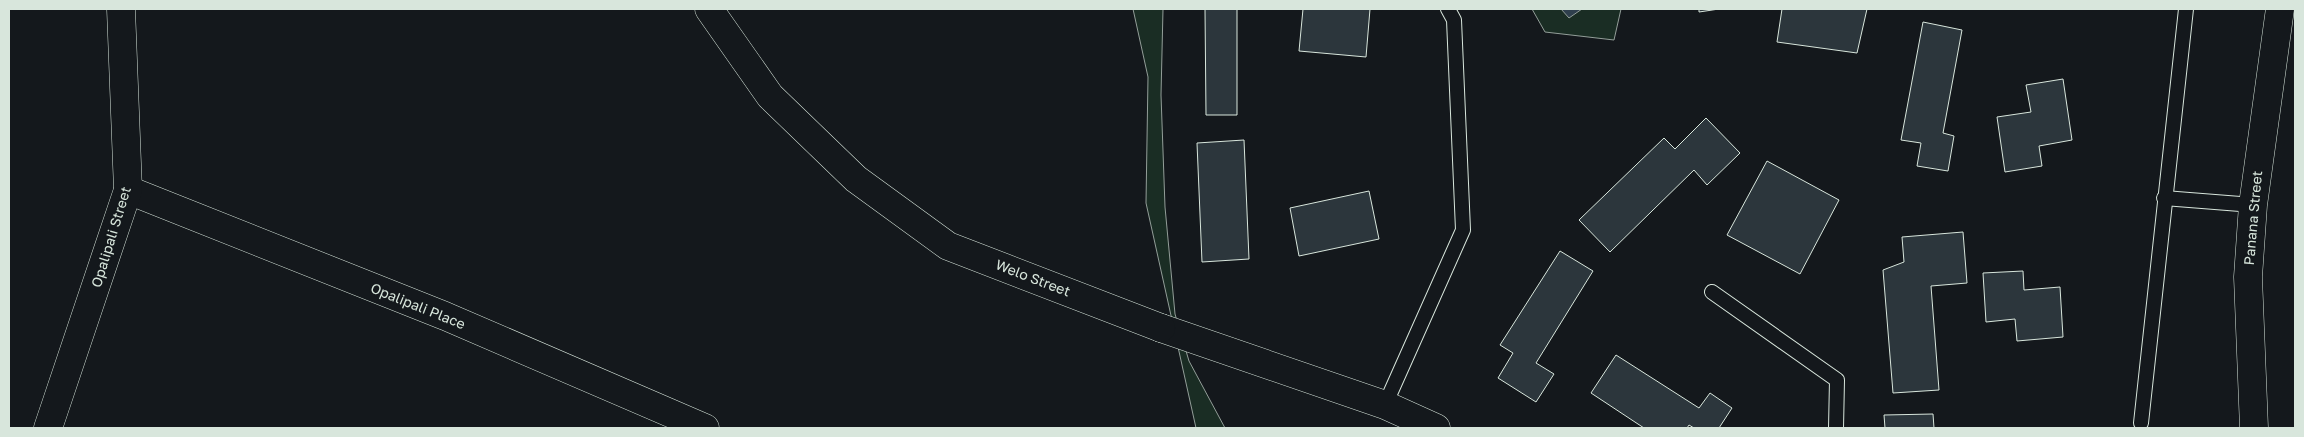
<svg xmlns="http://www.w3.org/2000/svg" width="2304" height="437" font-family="'Golos Text',sans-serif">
<rect width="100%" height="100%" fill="#14181c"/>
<g fill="#1a2d24" stroke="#939e99">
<path d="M 1133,9 L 1163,9 L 1161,95 L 1165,207 L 1175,314 L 1189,361 L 1225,428 L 1196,428 L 1146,203 L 1148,77 Z"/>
<path d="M 1532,9 L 1621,9 L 1614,40 L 1545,32 Z"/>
</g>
<path fill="#2f3f4d" stroke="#939e99" d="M 1561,9 L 1582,9 L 1569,18 Z"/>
<g fill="#2c363c" stroke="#d8e6dc">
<path d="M 1205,9 L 1237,9 L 1237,115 L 1206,115 Z"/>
<path d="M 1303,9 L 1370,9 L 1366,57 L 1299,51 Z"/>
<path d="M 1699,9 L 1719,9 L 1699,12 Z"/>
<path d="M 1782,9 L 1867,9 L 1857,53 L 1777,42 Z"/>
<path d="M 1923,22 L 1962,30 L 1943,133 L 1954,136 L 1948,171 L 1917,166 L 1921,143 L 1901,140 Z"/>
<path d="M 2063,79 L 2072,140 L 2039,146 L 2042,166 L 2005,172 L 1997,117 L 2031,112 L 2026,85 Z"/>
<path d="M 1706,118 L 1740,153 L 1707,185 L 1694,170 L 1610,252 L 1579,220 L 1664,138 L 1675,149 Z"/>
<path d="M 1244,140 L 1249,259 L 1202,262 L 1197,143 Z"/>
<path d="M 1767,161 L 1839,200 L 1800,274 L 1727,235 Z"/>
<path d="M 1369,191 L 1379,239 L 1299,256 L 1290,208 Z"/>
<path d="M 1963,232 L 1967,283 L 1931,286 L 1939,390 L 1893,393 L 1883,270 L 1904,262 L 1902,237 Z"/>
<path d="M 1560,251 L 1593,271 L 1536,363 L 1554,374 L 1536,402 L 1498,378 L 1513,353 L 1500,345 Z"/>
<path d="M 2023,271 L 2024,290 L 2060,287 L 2063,337 L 2017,341 L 2015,319 L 1986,322 L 1983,273 Z"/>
<path d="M 1616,355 L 1699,408 L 1710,393 L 1732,408 L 1719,428 L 1694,428 L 1689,425 L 1687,428 L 1644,428 L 1591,393 Z"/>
<path d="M 1933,414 L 1934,428 L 1885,428 L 1884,415 Z"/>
</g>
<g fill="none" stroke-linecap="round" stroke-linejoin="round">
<defs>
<g id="service">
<path d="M 2164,198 L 2253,205"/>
<path d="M 1712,292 L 1837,380 L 1836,428"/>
<path d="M 1385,405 L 1463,230 L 1454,20 L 1448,9"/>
<path d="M 2141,423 L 2186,9"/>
</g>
<g id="minor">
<path d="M 128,190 L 445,316 L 705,428"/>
<path d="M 1161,328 L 1385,405 L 1436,428"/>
<path d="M 48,428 L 128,190 L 121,9"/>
</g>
<g id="tertiary">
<path d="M 709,9 L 770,96 L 856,179 L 948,246 L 1161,328"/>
<path d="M 2254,428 L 2248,277 L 2253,205 L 2280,9"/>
</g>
</defs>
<use href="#service" stroke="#d8e6dc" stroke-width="16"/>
<use href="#minor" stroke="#d8e6dc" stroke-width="29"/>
<use href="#tertiary" stroke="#d8e6dc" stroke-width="29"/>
<use href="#service" stroke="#14181c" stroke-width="14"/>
<use href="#minor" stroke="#14181c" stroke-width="28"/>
<use href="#tertiary" stroke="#14181c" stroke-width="28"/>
</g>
<g text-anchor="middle" stroke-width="4" stroke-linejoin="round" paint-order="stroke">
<g font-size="14" fill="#d8e6dc" stroke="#14181c">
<text transform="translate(2253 218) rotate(-85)" y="5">Panana Street</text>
<text transform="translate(111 237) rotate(-73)" y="5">Opalipali Street</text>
<text transform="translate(1033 278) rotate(21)" y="5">Welo Street</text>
<text transform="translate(418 306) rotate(22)" y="5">Opalipali Place</text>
</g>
</g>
<rect width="2304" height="437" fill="none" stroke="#d8e6dc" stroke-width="20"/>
</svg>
